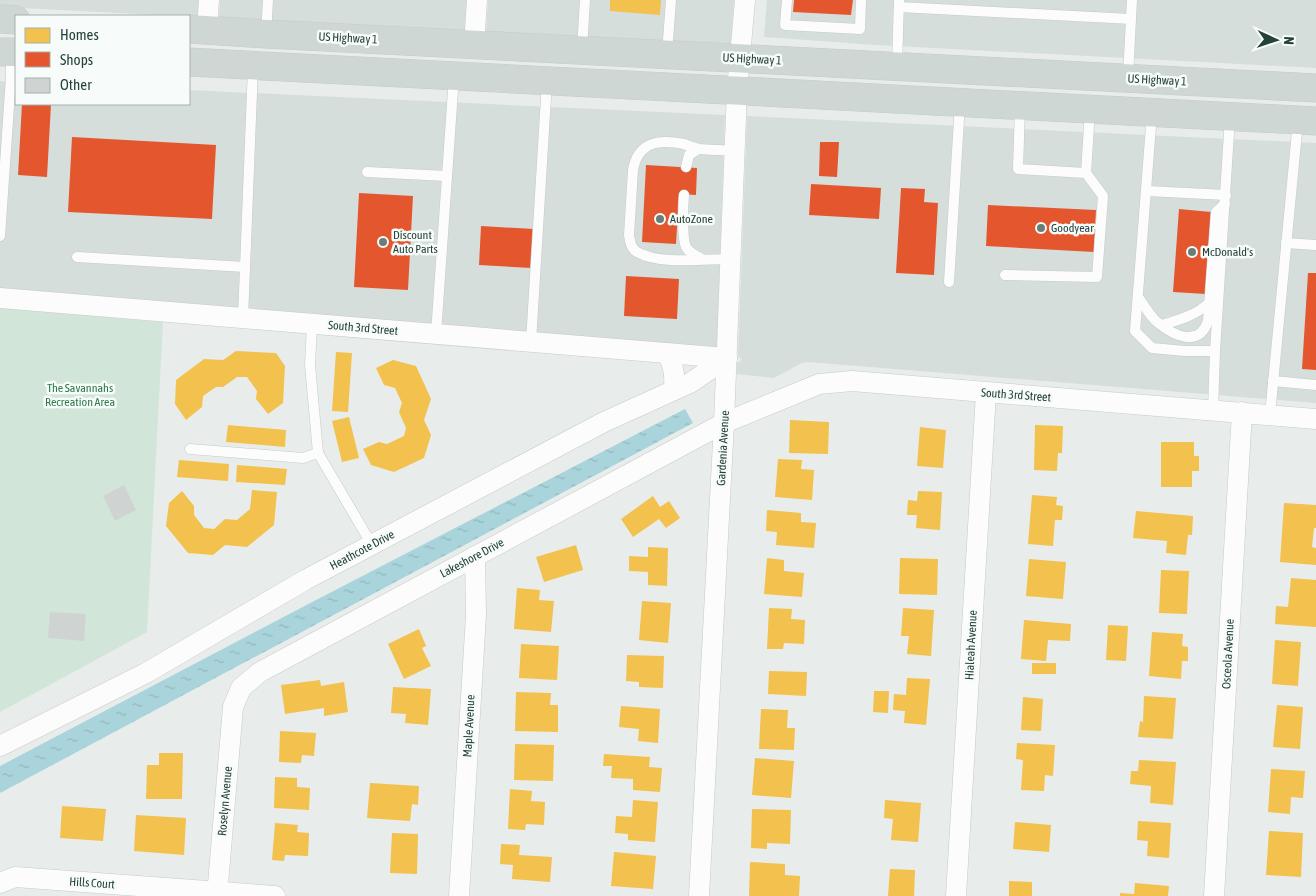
<svg xmlns="http://www.w3.org/2000/svg" width="1316" height="896" font-family="'Asap Condensed',sans-serif">
<defs>
<pattern id="water-ripples" width="26" height="14" patternUnits="userSpaceOnUse" patternTransform="scale(1.25)"><rect width="26" height="14" fill="#a9d4db"/><path d="M2 4q2-2 4 0t4 0M15 11q2-2 4 0t4 0" fill="none" stroke="#91b7bd"/></pattern>
</defs>
<rect width="100%" height="100%" fill="#e8edeb"/>
<g fill="#d6dedb">
<path d="M 0,0 L 199,0 L 198,17 L 0,7 Z"/>
<path d="M 220,0 L 467,0 L 465,31 L 219,18 Z"/>
<path d="M 488,0 L 734,0 L 731,46 L 486,33 Z"/>
<path d="M 767,0 L 1316,0 L 1316,68 L 876,45 L 764,37 Z"/>
<path d="M 0,81 L 16,82 L 16,104 L 189,104 L 189,90 L 725,115 L 717,348 L 0,288 Z"/>
<path d="M 747,116 L 1316,143 L 1316,403 L 808,362 L 802,363 L 774,378 L 737,374 L 737,363 L 742,360 L 738,356 Z"/>
</g>
<path fill="#d1e6d8" d="M 0,308 L 163,322 L 147,632 L 0,712 Z"/>
<path fill="url(#water-ripples)" d="M 685,409 L 693,423 L 0,793 L 0,766 L 318,599 Z"/>
<g fill="#f2c14e">
<path d="M 610,0 L 661,0 L 660,15 L 610,11 Z"/>
<path d="M 236,351 L 276,353 L 285,366 L 283,403 L 268,414 L 256,399 L 257,391 L 247,377 L 237,377 L 223,387 L 216,387 L 203,396 L 202,407 L 186,420 L 175,404 L 176,380 L 204,359 L 223,360 Z"/>
<path d="M 336,352 L 352,353 L 348,412 L 332,411 Z"/>
<path d="M 393,360 L 416,366 L 431,399 L 424,420 L 431,435 L 424,458 L 394,472 L 371,465 L 363,449 L 379,442 L 387,444 L 404,436 L 406,428 L 399,412 L 402,403 L 395,388 L 384,385 L 376,368 Z"/>
<path d="M 349,417 L 359,458 L 342,462 L 332,421 Z"/>
<path d="M 790,420 L 829,422 L 828,454 L 789,453 Z"/>
<path d="M 228,425 L 286,430 L 285,447 L 226,442 Z"/>
<path d="M 1035,425 L 1063,426 L 1062,453 L 1058,453 L 1057,471 L 1034,470 Z"/>
<path d="M 920,427 L 946,430 L 943,468 L 917,466 Z"/>
<path d="M 1161,442 L 1194,442 L 1194,456 L 1199,456 L 1199,471 L 1192,471 L 1192,487 L 1161,487 Z"/>
<path d="M 778,459 L 802,460 L 801,469 L 814,470 L 812,500 L 775,497 Z"/>
<path d="M 179,460 L 229,464 L 228,481 L 177,477 Z"/>
<path d="M 237,465 L 287,469 L 285,485 L 236,482 Z"/>
<path d="M 252,490 L 277,492 L 274,525 L 247,547 L 225,545 L 213,555 L 188,553 L 166,526 L 169,503 L 182,491 L 194,506 L 194,515 L 204,528 L 214,529 L 225,519 L 237,520 L 250,509 Z"/>
<path d="M 918,491 L 942,492 L 940,530 L 916,528 L 917,515 L 907,515 L 908,500 L 917,501 Z"/>
<path d="M 1032,495 L 1057,497 L 1056,505 L 1063,506 L 1062,520 L 1055,520 L 1053,546 L 1028,544 Z"/>
<path d="M 653,496 L 660,507 L 669,501 L 680,518 L 666,528 L 659,519 L 633,537 L 621,519 Z"/>
<path d="M 1284,503 L 1316,505 L 1316,528 L 1314,528 L 1312,547 L 1316,548 L 1316,565 L 1280,562 Z"/>
<path d="M 767,510 L 801,513 L 801,522 L 816,523 L 814,548 L 776,545 L 777,532 L 766,531 Z"/>
<path d="M 1136,511 L 1193,516 L 1192,535 L 1188,535 L 1186,555 L 1166,553 L 1167,541 L 1133,538 Z"/>
<path d="M 576,545 L 583,570 L 544,582 L 536,557 Z"/>
<path d="M 648,547 L 668,548 L 667,586 L 648,585 L 648,572 L 629,571 L 629,556 L 648,557 Z"/>
<path d="M 767,558 L 784,560 L 784,571 L 804,573 L 802,597 L 764,594 Z"/>
<path d="M 900,558 L 938,559 L 937,595 L 899,594 Z"/>
<path d="M 1029,559 L 1066,562 L 1063,599 L 1026,596 Z"/>
<path d="M 1161,570 L 1189,571 L 1187,614 L 1159,613 Z"/>
<path d="M 1291,578 L 1316,580 L 1316,627 L 1275,624 L 1276,606 L 1288,607 Z"/>
<path d="M 517,588 L 540,590 L 539,600 L 554,601 L 551,632 L 514,629 Z"/>
<path d="M 642,601 L 671,603 L 668,643 L 639,640 Z"/>
<path d="M 769,608 L 792,609 L 791,619 L 805,620 L 804,644 L 784,643 L 783,649 L 767,649 Z"/>
<path d="M 903,608 L 934,610 L 931,656 L 907,654 L 909,636 L 901,636 Z"/>
<path d="M 1024,620 L 1071,624 L 1070,641 L 1048,640 L 1046,661 L 1021,659 Z"/>
<path d="M 1108,625 L 1128,626 L 1126,661 L 1106,660 Z"/>
<path d="M 419,629 L 426,646 L 422,648 L 431,666 L 404,679 L 388,644 Z"/>
<path d="M 1152,632 L 1183,634 L 1182,646 L 1188,647 L 1188,661 L 1182,661 L 1181,679 L 1149,676 Z"/>
<path d="M 1275,640 L 1301,642 L 1298,686 L 1272,684 Z"/>
<path d="M 521,644 L 559,646 L 557,680 L 519,678 Z"/>
<path d="M 627,655 L 664,656 L 663,688 L 639,687 L 639,682 L 626,681 Z"/>
<rect x="1032" y="663" width="24" height="11"/>
<path d="M 769,671 L 807,672 L 806,696 L 768,694 Z"/>
<path d="M 907,678 L 930,679 L 926,725 L 904,723 L 905,711 L 893,710 L 894,694 L 906,695 Z"/>
<path d="M 320,680 L 321,686 L 344,682 L 348,712 L 324,716 L 324,708 L 285,714 L 281,685 Z"/>
<path d="M 393,687 L 431,689 L 428,725 L 405,723 L 406,714 L 391,713 Z"/>
<path d="M 874,691 L 889,691 L 888,713 L 873,712 Z"/>
<path d="M 516,692 L 551,693 L 550,705 L 558,705 L 558,732 L 515,731 Z"/>
<path d="M 1144,696 L 1176,698 L 1173,739 L 1138,737 L 1140,721 L 1143,722 Z"/>
<path d="M 1023,697 L 1043,699 L 1041,731 L 1021,730 Z"/>
<path d="M 1277,705 L 1303,707 L 1300,749 L 1273,747 Z"/>
<path d="M 621,706 L 660,709 L 658,743 L 638,741 L 639,729 L 619,727 Z"/>
<path d="M 761,709 L 788,710 L 787,728 L 795,728 L 794,750 L 759,749 Z"/>
<path d="M 280,731 L 316,733 L 314,756 L 302,755 L 301,763 L 279,762 Z"/>
<path d="M 1017,743 L 1055,745 L 1053,776 L 1045,775 L 1044,791 L 1021,790 L 1023,760 L 1016,759 Z"/>
<path d="M 515,744 L 554,745 L 553,781 L 514,780 Z"/>
<path d="M 159,753 L 183,753 L 182,799 L 146,799 L 147,765 L 159,765 Z"/>
<path d="M 604,754 L 650,757 L 649,767 L 662,768 L 660,792 L 633,790 L 633,779 L 611,778 L 612,766 L 603,766 Z"/>
<path d="M 755,758 L 794,761 L 791,798 L 752,795 Z"/>
<path d="M 1139,760 L 1176,762 L 1173,805 L 1150,803 L 1151,786 L 1130,784 L 1131,771 L 1138,771 Z"/>
<path d="M 1271,769 L 1305,771 L 1303,798 L 1291,797 L 1290,814 L 1268,812 Z"/>
<path d="M 275,777 L 297,778 L 297,787 L 310,788 L 309,810 L 274,808 Z"/>
<path d="M 370,783 L 419,786 L 418,805 L 412,804 L 410,821 L 367,818 Z"/>
<path d="M 510,789 L 532,791 L 531,801 L 545,802 L 544,825 L 526,824 L 525,830 L 508,829 Z"/>
<path d="M 633,800 L 658,802 L 655,842 L 628,840 L 628,834 L 615,833 L 616,816 L 632,817 Z"/>
<path d="M 885,800 L 921,803 L 918,842 L 891,840 L 893,819 L 884,818 Z"/>
<path d="M 62,806 L 106,809 L 103,841 L 60,838 Z"/>
<path d="M 752,809 L 791,810 L 790,844 L 767,843 L 767,849 L 751,848 Z"/>
<path d="M 136,815 L 186,818 L 184,855 L 134,851 Z"/>
<path d="M 1138,821 L 1171,823 L 1169,858 L 1147,856 L 1148,841 L 1137,840 Z"/>
<path d="M 1015,822 L 1051,825 L 1049,852 L 1013,849 Z"/>
<path d="M 275,823 L 298,825 L 297,832 L 309,833 L 308,856 L 285,855 L 284,861 L 272,860 Z"/>
<path d="M 1269,831 L 1303,833 L 1301,877 L 1266,875 Z"/>
<path d="M 392,833 L 418,834 L 417,874 L 390,873 Z"/>
<path d="M 501,844 L 520,845 L 519,855 L 552,857 L 550,882 L 512,879 L 513,865 L 500,864 Z"/>
<path d="M 614,852 L 656,856 L 653,889 L 611,886 Z"/>
<path d="M 750,862 L 785,864 L 785,875 L 800,876 L 799,896 L 749,896 Z"/>
<path d="M 890,869 L 915,870 L 914,896 L 888,896 Z"/>
<path d="M 1009,881 L 1032,882 L 1032,896 L 1009,896 Z"/>
<path d="M 1135,883 L 1169,886 L 1168,896 L 1120,896 L 1120,893 L 1134,894 Z"/>
</g>
<g fill="#e4572e">
<path d="M 794,0 L 853,0 L 851,15 L 793,12 Z"/>
<path d="M 22,104 L 51,104 L 47,177 L 18,175 Z"/>
<path d="M 72,137 L 216,145 L 212,219 L 68,212 Z"/>
<path d="M 820,142 L 839,142 L 837,177 L 819,176 Z"/>
<path d="M 646,165 L 697,168 L 696,195 L 679,194 L 676,244 L 642,242 Z"/>
<path d="M 811,184 L 881,188 L 879,219 L 809,215 Z"/>
<path d="M 901,188 L 925,189 L 924,202 L 938,203 L 934,275 L 896,273 Z"/>
<path d="M 359,193 L 413,196 L 408,290 L 354,287 Z"/>
<path d="M 988,205 L 1096,210 L 1094,252 L 986,246 Z"/>
<path d="M 1179,209 L 1211,212 L 1206,294 L 1173,292 Z"/>
<path d="M 481,226 L 534,229 L 532,268 L 479,265 Z"/>
<path d="M 1308,273 L 1316,273 L 1316,370 L 1302,369 Z"/>
<path d="M 626,276 L 679,279 L 677,319 L 624,316 Z"/>
</g>
<g fill="#cfd4d2">
<path d="M 124,485 L 136,510 L 115,521 L 103,496 Z"/>
<path d="M 50,612 L 86,614 L 84,641 L 48,638 Z"/>
</g>
<g fill="none" stroke-linecap="round" stroke-linejoin="round">
<defs>
<g id="service">
<path d="M 787,0 L 785,25 L 860,29 L 861,0"/>
<path d="M 899,7 L 1131,19"/>
<path d="M 266,34 L 268,0"/>
<path d="M 582,49 L 585,0"/>
<path d="M 667,54 L 671,0"/>
<path d="M 897,66 L 899,0"/>
<path d="M 1128,76 L 1132,0"/>
<path d="M 1020,107 L 1018,169 L 1086,173 L 1090,110"/>
<path d="M 1152,113 L 1135,331 L 1152,348 L 1185,351 L 1215,351 L 1230,117"/>
<path d="M 686,167 L 689,155 L 698,149"/>
<path d="M 367,172 L 447,176"/>
<path d="M 1147,191 L 1226,195"/>
<path d="M 684,195 C 683,206 682,238 686,247 C 689,253 697,256 702,259"/>
<path d="M 0,236 L 11,77 L 11,53"/>
<path d="M 1286,243 L 1316,245"/>
<path d="M 77,257 L 245,267"/>
<path d="M 731,259 C 705,259 659,265 637,252 C 631,248 630,242 629,235 L 633,170 C 638,142 658,139 684,144 C 689,146 694,148 699,149 C 711,150 723,150 735,151"/>
<path d="M 1005,275 L 1097,277 L 1103,196 L 1086,173"/>
<path d="M 949,282 L 960,103"/>
<path d="M 1138,297 C 1144,305 1150,316 1157,322 C 1174,336 1199,348 1208,321 L 1216,212 L 1225,204"/>
<path d="M 243,318 L 253,67"/>
<path d="M 312,324 L 310,365 L 318,453 L 372,545"/>
<path d="M 1162,325 C 1179,320 1197,315 1210,302"/>
<path d="M 436,334 L 454,76"/>
<path d="M 531,342 L 547,81"/>
<path d="M 1273,381 L 1316,385"/>
<path d="M 1213,410 L 1215,351"/>
<path d="M 1270,415 L 1298,121"/>
<path d="M 190,449 L 303,458 L 318,453"/>
</g>
<g id="minor">
<path d="M 207,30 L 209,0"/>
<path d="M 474,44 L 477,0"/>
<path d="M 0,298 L 727,358"/>
<path d="M 667,353 C 674,366 675,376 674,390"/>
<path d="M 0,746 L 146,673 L 305,580 L 604,422 L 690,383 L 727,358"/>
<path d="M 0,883 L 15,877 L 275,896"/>
<path d="M 217,896 L 233,707 L 241,688 L 260,672 L 724,423 L 819,384 L 852,381 L 1316,419"/>
<path d="M 459,896 L 476,615 L 475,556"/>
<path d="M 699,896 L 724,423 L 737,90 L 745,0"/>
<path d="M 956,896 L 986,393"/>
<path d="M 1214,896 L 1242,412"/>
</g>
<g id="primary">
<path d="M 0,19 L 16,20"/>
<path d="M 189,29 L 266,34 L 1316,88"/>
<path d="M 0,52 L 16,52"/>
<path d="M 189,62 L 1316,121"/>
</g>
</defs>
<use href="#service" stroke="#c5cac8" stroke-width="11"/>
<use href="#minor" stroke="#c5cac8" stroke-width="21"/>
<use href="#primary" stroke="#c3ccc9" stroke-width="29"/>
<use href="#service" stroke="#fcfcfc" stroke-width="10"/>
<use href="#minor" stroke="#fcfcfc" stroke-width="20"/>
<use href="#primary" stroke="#cfd7d5" stroke-width="28"/>
</g>
<g fill="#697e78" stroke="#f7fbf9" stroke-width="2">
<circle cx="660" cy="219" r="5"/>
<circle cx="1041" cy="228" r="5"/>
<circle cx="383" cy="242" r="5"/>
<circle cx="1192" cy="252" r="5"/>
</g>
<g text-anchor="middle" stroke-width="5" stroke-linejoin="round" paint-order="stroke">
<g font-size="12" fill="#24423a" stroke="#f7fbf9">
<text transform="translate(348 38) rotate(3)" y="4">US Highway 1</text>
<text transform="translate(752 59) rotate(3)" y="4">US Highway 1</text>
<text transform="translate(1157 80) rotate(3)" y="4">US Highway 1</text>
<text transform="translate(363 328) rotate(5)" y="4">South 3rd Street</text>
<text transform="translate(1016 395) rotate(4)" y="4">South 3rd Street</text>
<text transform="translate(723 448) rotate(-87)" y="4">Gardenia Avenue</text>
<text transform="translate(362 550) rotate(-28)" y="4">Heathcote Drive</text>
<text transform="translate(472 558) rotate(-28)" y="4">Lakeshore Drive</text>
<text transform="translate(971 645) rotate(-87)" y="4">Hialeah Avenue</text>
<text transform="translate(1228 654) rotate(-87)" y="4">Osceola Avenue</text>
<text transform="translate(469 726) rotate(-87)" y="4">Maple Avenue</text>
<text transform="translate(225 801) rotate(-85)" y="4">Roselyn Avenue</text>
<text transform="translate(92 883) rotate(4)" y="4">Hills Court</text>
</g>
<g font-size="12" fill="#24423a" stroke="#f7fbf9" text-anchor="start">
<text x="670" y="223">AutoZone</text>
<text x="1051" y="232">Goodyear</text>
<text x="393" y="239">Discount<tspan x="393" dy="14">Auto Parts</tspan></text>
<text x="1202" y="256">McDonald's</text>
</g>
<g font-size="12" fill="#2d7a4b" stroke="#f7fbf9">
<text x="80" y="392">The Savannahs<tspan x="80" dy="14">Recreation Area</tspan></text>
</g>
</g>
<rect x="15" y="15" width="175" height="90" fill="#f7fbf9" stroke="#a3b1ad"/>
<rect x="25" y="28" width="25" height="15" fill="#f2c14e" stroke="#a3b1ad"/>
<text x="60" y="40" font-size="15" fill="#24423a">Homes</text>
<rect x="25" y="52" width="25" height="15" fill="#e4572e" stroke="#a3b1ad"/>
<text x="60" y="65" font-size="15" fill="#24423a">Shops</text>
<rect x="25" y="78" width="25" height="15" fill="#cfd4d2" stroke="#a3b1ad"/>
<text x="60" y="90" font-size="15" fill="#24423a">Other</text>
<g transform="translate(1276 40) rotate(93)" stroke="#f7fbf9" stroke-width="4" paint-order="stroke">
<path d="M0-4L9 19L0 12L-9 19Z" fill="#24423a"/>
<text y="-8" font-size="14" font-weight="bold" text-anchor="middle" fill="#24423a">N</text>
</g>
</svg>
